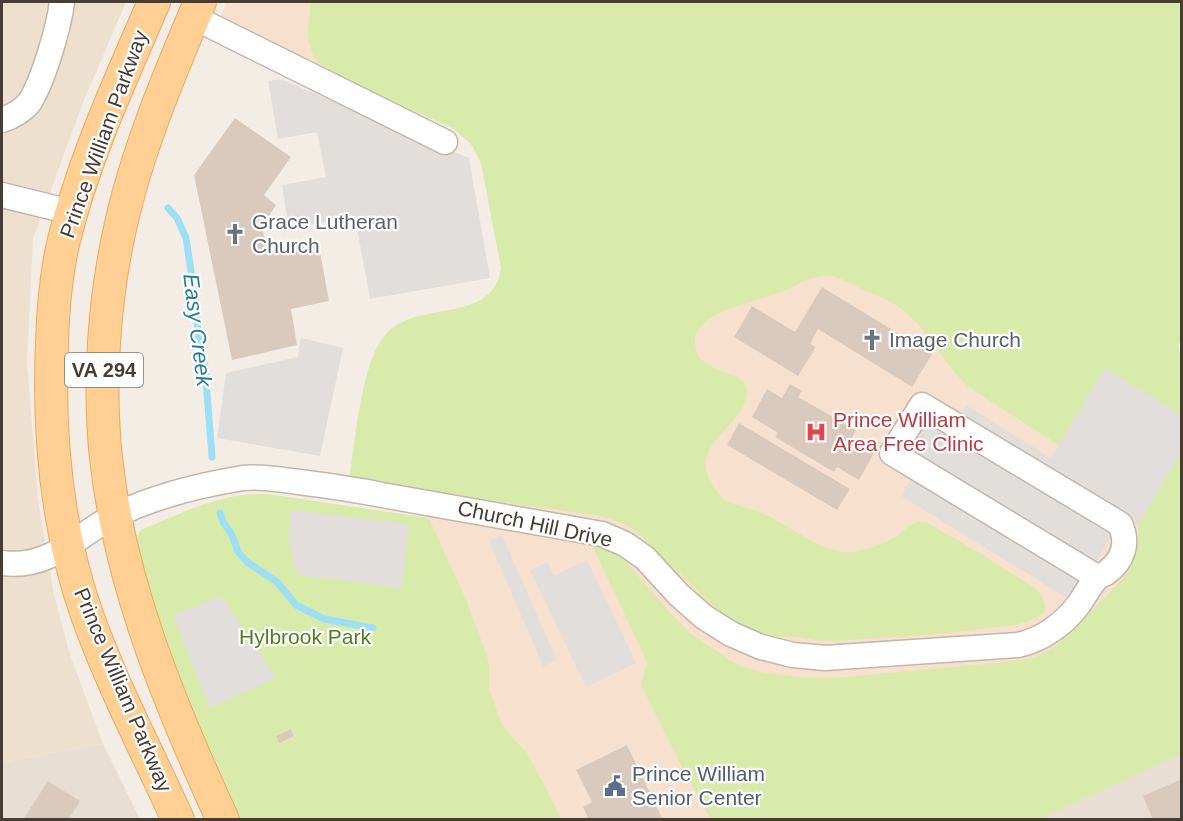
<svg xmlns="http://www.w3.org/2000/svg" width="1183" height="821" font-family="Arial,sans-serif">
<rect width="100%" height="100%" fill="#f4ede6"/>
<g fill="#e8ded3">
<path d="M 1181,711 L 1181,819 L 955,819 Z"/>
<path d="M 103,744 L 140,819 L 2,820 L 2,762 Z"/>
</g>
<g fill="#f8e0cf">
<path d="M 227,2 L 421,2 L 374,114 L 211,40 Z"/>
<path d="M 707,54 L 1181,388 L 1181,711 L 955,819 L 515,819 L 464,595 L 429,518 L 436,477 Z"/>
</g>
<path fill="#eee0ce" d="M 2,2 L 126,2 L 82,105 L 33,239 L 27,363 L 38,499 L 54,595 L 70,655 L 103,744 L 2,762 Z"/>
<g fill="#d9ebab">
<path d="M 311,2 L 1181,2 L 1182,339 L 1178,345 L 1182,361 L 1181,415 L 1106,369 L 1059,445 C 1038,432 1018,419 998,406 C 988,399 977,393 968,386 C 944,365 930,334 907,313 C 894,301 875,295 859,288 C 852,285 846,281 839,278 C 830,274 822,276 813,278 C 802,280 794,288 784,291 C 760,300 729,306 708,320 C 700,326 695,332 695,342 C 696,377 745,366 747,391 C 748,417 709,436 706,460 C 704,472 713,488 721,497 C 729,505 751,508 762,513 C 787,524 825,555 853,552 C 867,550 883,544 895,537 C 907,529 911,520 926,522 L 978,552 L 1033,587 C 1043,595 1045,600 1045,612 L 1038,618 L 1016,625 L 938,634 L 835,641 L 814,640 L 795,637 L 770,637 L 744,629 L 715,608 L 637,532 C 625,523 610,519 595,515 L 349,481 C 355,444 361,363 385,335 C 417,298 493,326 501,268 L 481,163 L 471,144 L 453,128 L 381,97 L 332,72 L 315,60 L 307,38 Z"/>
<path d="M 1181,453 L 1181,754 L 1041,819 L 711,819 L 689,781 L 641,685 L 647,662 L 589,539 L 621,556 L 671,614 L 691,634 L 740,666 L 761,672 L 808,678 L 835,678 L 1016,661 C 1028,659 1041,656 1051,649 C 1062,642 1069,633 1078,624 C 1096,605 1122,585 1133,561 C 1138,549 1139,538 1138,525 Z"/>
<path d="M 253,494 L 268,494 L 429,518 L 464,595 L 487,655 L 489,666 L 489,689 L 501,722 L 508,732 L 526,752 L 546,788 L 561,819 L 237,819 L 169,662 L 135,540 L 140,531 L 145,528 C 180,514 215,496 253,494 Z"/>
</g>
<g fill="#e2dedb">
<path d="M 280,79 L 469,158 L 490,278 L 370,299 L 355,217 L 289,228 L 282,185 L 326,177 L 317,132 L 278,139 L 268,81 Z"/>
<path d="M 301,338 L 343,348 L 320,456 L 217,438 L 226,373 L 298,357 Z"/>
<path d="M 1105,368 L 1181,415 L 1181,453 L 1138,525 L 1123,517 L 1072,601 L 901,496 L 912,477 L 895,466 L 937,398 L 961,413 L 966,405 L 1051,458 Z"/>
<path d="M 290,510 L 409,524 L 402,588 L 298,575 L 289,541 Z"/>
<path d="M 502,535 L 557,660 L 543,666 L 489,541 Z"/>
<path d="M 587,560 L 636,663 L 586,687 L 530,570 L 547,562 L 554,576 Z"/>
<path d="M 221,596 L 276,678 L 210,708 L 173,615 Z"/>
</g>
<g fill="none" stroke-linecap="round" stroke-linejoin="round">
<g stroke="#9de0f5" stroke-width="7">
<path d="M 168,208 L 177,218 L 186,238 L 195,297 L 199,344 L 205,367 L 212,457"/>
<path d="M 220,513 L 223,522 L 232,535 L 238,552 L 247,562 L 277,582 L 296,605 L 324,619 L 373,628"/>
</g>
</g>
<g fill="#dacabd">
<path d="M 235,118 L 291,157 L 264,195 L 276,205 L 262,226 L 267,251 L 318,242 L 329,301 L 291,309 L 297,345 L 232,360 L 194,175 Z"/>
<path d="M 822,287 L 932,354 L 912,387 L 818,329 L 810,344 L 816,347 L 798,376 L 734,337 L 752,306 L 795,332 Z"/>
<path d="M 790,384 L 802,391 L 798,397 L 856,430 L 852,438 L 875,451 L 859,480 L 837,467 L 834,472 L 775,437 L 778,433 L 752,417 L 767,389 L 782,398 Z"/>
<path d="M 739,423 L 850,489 L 837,510 L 727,445 Z"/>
<path d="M 291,729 L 294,736 L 279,743 L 276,736 Z"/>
<path d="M 627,745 L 663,820 L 589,820 L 583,807 L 592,802 L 576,770 Z"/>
<path d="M 1182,779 L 1182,820 L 1153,820 L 1143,796 Z"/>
<path d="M 48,781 L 80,801 L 68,820 L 23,820 Z"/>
</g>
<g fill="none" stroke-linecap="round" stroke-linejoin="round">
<defs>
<g id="minor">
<path d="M 193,17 L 445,142"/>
<path d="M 2,120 C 11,117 22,111 29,103 C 43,82 59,27 62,2"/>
<path d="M 2,195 L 71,212"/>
<path d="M 2,563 C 50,570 78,534 116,515 C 155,496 200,485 243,478 C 259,476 276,479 292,481 C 323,485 353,489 382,495 C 456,508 529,521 602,534 L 625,544 L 645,558 L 679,595 L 704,617 L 731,634 L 761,647 L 793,655 L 825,658 L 1018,645 C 1042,640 1064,624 1079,604 C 1085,596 1090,584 1098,577 C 1100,575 1103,575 1106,573 C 1123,561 1129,543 1120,524 L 922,405 L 892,453 L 1097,577"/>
</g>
<g id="major">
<path d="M 154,2 C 121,79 84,158 64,240 C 56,273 53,309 52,343 C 48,435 56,525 86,612 C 111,683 147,751 178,820"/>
<path d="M 200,2 C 170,73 138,148 121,224 C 104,299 98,382 106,458 C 120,585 170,705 223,820"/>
</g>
</defs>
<use href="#minor" stroke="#c3b6aa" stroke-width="27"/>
<use href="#major" stroke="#eca95b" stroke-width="34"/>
<use href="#minor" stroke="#fff" stroke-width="24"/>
<use href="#major" stroke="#ffcf94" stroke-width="32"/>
</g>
<defs>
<symbol id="church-bare" viewBox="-9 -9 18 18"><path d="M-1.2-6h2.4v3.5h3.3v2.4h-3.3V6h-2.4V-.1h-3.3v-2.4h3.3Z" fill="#6b7280" stroke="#fff" stroke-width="2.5" paint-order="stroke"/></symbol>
<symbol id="hospital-bare" viewBox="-9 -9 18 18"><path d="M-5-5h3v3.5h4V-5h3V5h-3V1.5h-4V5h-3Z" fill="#e0444e" stroke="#fff" stroke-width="2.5" paint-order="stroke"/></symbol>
<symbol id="civic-bare" viewBox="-9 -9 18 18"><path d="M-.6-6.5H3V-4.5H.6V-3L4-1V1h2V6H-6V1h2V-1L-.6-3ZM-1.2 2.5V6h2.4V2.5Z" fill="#5c6f8a" stroke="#fff" stroke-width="2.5" paint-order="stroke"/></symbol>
</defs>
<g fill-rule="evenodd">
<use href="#church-bare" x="220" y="219" width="30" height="30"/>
<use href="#church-bare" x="857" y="325" width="30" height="30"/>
<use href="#hospital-bare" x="801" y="417" width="30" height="30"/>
<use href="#civic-bare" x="600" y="771" width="30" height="30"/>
</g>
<g text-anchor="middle" stroke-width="4.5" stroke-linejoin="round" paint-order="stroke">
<rect fill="#fff" stroke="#7e7771" stroke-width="1.5" x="65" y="353" width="78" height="34" rx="4.5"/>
<g font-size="20" font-weight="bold" fill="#473d34">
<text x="104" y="377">VA 294</text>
</g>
<g font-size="21" fill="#473d34" stroke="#fff">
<text transform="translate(104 134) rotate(-70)" y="7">Prince William Parkway</text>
<text transform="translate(535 524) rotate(12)" y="7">Church Hill Drive</text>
<text transform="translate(123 690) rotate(67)" y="7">Prince William Parkway</text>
</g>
<g font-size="21" fill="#5b616d" stroke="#fff" text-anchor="start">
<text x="252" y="229">Grace Lutheran<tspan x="252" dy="24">Church</tspan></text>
<text x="889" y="347">Image Church</text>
</g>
<g font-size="21" fill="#be3a42" stroke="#fff" text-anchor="start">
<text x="833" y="427">Prince William<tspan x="833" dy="24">Area Free Clinic</tspan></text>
</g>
<g font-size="21" fill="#547d23" stroke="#fff">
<text x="305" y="644">Hylbrook Park</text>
</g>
<g font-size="21" fill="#4e5e75" stroke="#fff" text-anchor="start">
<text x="632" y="781">Prince William<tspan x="632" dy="24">Senior Center</tspan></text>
</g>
<g font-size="22" font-style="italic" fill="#227b99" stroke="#fff">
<text transform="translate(198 330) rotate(83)" y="8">Easy Creek</text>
</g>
</g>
<rect width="1183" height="821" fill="none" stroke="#473d34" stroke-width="6"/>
</svg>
